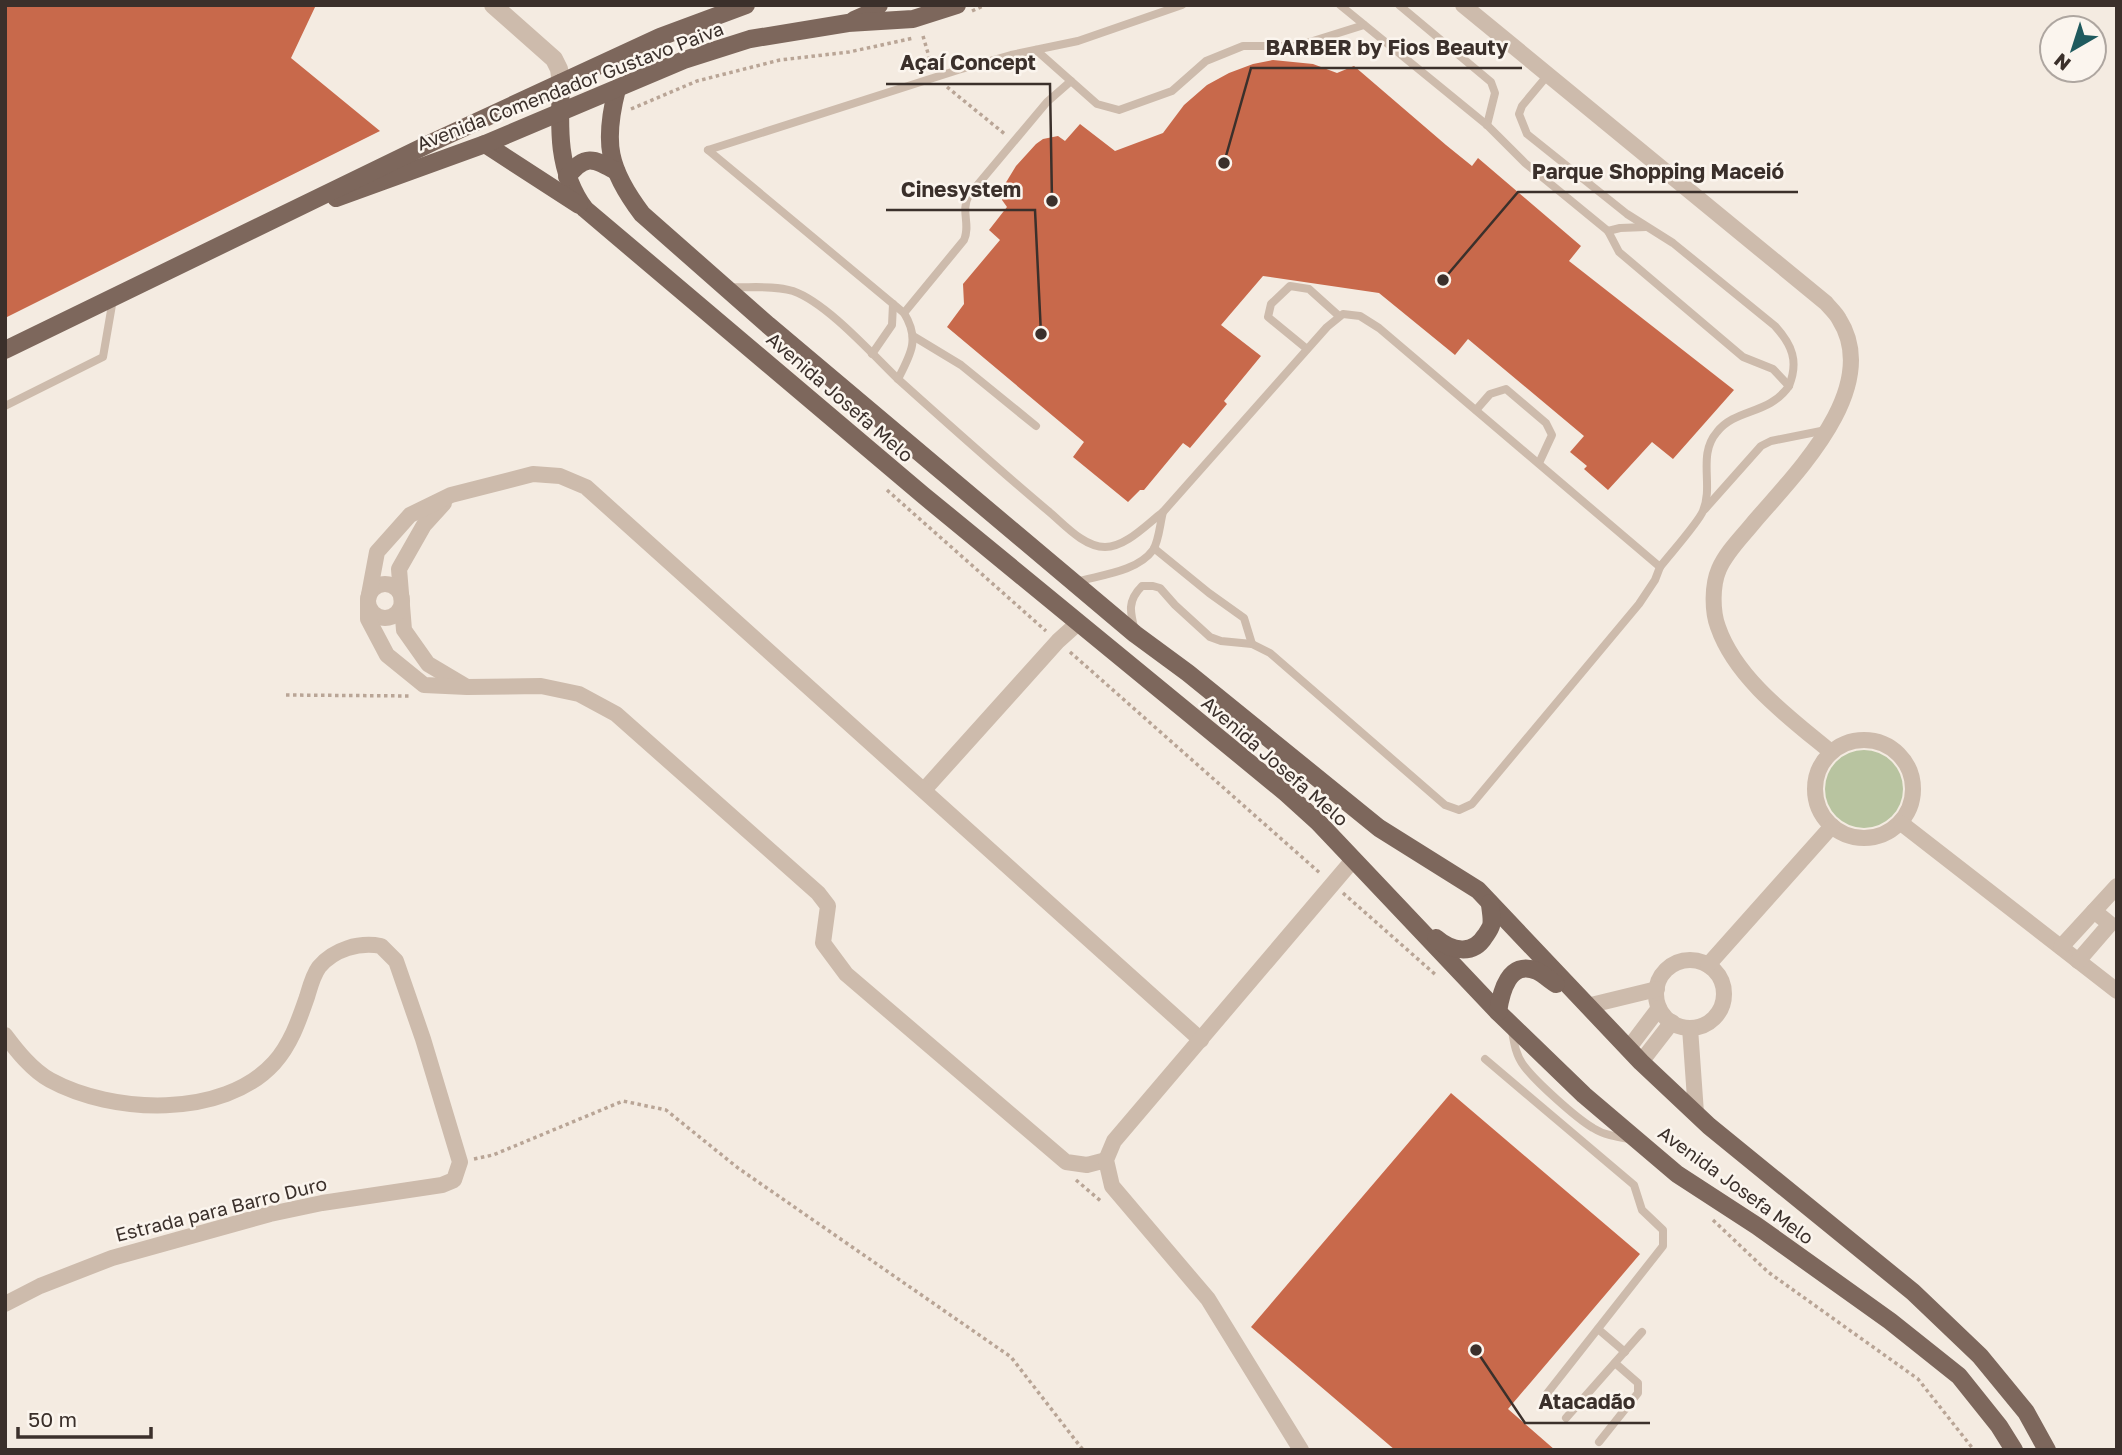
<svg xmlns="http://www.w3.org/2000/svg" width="2122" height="1455" font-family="'Golos Text',sans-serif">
<rect width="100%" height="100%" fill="#f4ebe1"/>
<circle fill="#b8c4a0" cx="1864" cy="789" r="39"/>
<g fill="#c8694b">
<path d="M 5,5 L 316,5 L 291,58 L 380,131 L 5,318 Z"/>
<path d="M 1273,60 L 1313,64 L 1337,73 L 1354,66 L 1446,145 L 1472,166 L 1478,158 L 1581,246 L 1569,261 L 1734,390 L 1673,459 L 1652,442 L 1608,490 L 1584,469 L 1587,466 L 1570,452 L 1584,436 L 1468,339 L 1455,355 L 1379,293 L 1263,276 L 1221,325 L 1261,356 L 1224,401 L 1227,404 L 1190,448 L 1183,443 L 1144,490 L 1140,490 L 1128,502 L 1073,457 L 1084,442 L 947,327 L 964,304 L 963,284 L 1000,240 L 989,230 L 1007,207 L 1002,200 L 1005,184 L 1016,166 L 1036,144 L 1043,139 L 1058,136 L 1065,141 L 1080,124 L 1115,151 L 1163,133 L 1184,105 L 1207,85 L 1229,73 L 1253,64 Z"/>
<path d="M 1451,1093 L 1640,1254 L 1508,1409 L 1555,1450 L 1395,1450 L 1251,1327 Z"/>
</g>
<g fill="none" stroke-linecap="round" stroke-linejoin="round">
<g stroke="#b9a596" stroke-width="3.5" stroke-dasharray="3.5 3.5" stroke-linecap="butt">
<path d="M 972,11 L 985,5"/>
<path d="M 923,36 L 932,67"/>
<path d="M 947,87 L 1006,135"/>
<path d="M 631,109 L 697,81 L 780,60 L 849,52 L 914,38"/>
<path d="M 887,490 L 1046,631"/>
<path d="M 1070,652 L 1321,874"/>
<path d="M 286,695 L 412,696"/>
<path d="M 1343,893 L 1437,976"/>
<path d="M 474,1159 L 493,1155 L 623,1101 L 666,1110 L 738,1168 L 1011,1357 L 1083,1450"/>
<path d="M 1076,1180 L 1102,1202"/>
<path d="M 1713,1220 L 1768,1272 L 1918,1379 L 1974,1450"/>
</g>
<g stroke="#cdbbac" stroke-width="8">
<path d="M 1399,5 L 1491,82 L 1495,93 L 1487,125"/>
<path d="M 1036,50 L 1097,104 L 1119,110 L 1172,91 L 1206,61 L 1243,46 L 1297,46 L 1364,25"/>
<path d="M 1547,76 L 1522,106 L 1519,114 L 1527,134 L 1627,214 L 1673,243 L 1775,326 C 1792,345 1799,361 1789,386"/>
<path d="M 708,150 L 958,70 L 1011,55 L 1078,41 L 1182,5"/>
<path d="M 708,150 L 904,313 C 920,339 911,354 898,379"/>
<path d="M 1608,231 L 1620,228 L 1646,227"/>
<path d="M 729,287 C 749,288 773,285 793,291 C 827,303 872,354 899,380 C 948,424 997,468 1047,510 C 1063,523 1083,547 1105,547 C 1126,547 1147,524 1163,512"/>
<path d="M 904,313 L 964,240 C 971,224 960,211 969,195 L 1047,102 L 1071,81"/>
<path d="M 913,336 L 961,365 L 1036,426"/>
<path d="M 1307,349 L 1268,317 L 1271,304 L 1290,286 L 1309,289 L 1339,316"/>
<path d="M 872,354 L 892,325 L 893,304"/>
<path d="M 5,406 L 103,357 L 113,299"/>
<path d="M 1476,410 L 1490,394 L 1506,389 L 1546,423 L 1552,435 L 1539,463"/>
<path d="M 1705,509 L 1761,446 L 1771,441 L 1826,430"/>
<path d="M 1155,549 L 1209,593 L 1244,618 L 1252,644"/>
<path d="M 1076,582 C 1100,575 1137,572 1153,550 C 1159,541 1160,523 1163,512 L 1327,327 L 1343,314 L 1360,316 L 1379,328 L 1660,567 C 1670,554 1698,523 1703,511 C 1714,485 1697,455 1717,432 C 1736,408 1769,415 1789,386 L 1773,369 L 1743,357 L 1619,252 L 1608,231 L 1525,163 L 1487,125 L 1340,5"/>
<path d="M 1135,631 C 1130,612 1127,601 1142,586 L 1153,586 L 1160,588 L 1175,605 L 1210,637 L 1221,641 L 1252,644 L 1270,653 L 1445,805 L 1459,810 L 1472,804 L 1639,604 L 1655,580 L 1660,567"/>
<path d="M 1512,1031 C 1514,1043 1516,1056 1524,1066 C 1536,1082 1576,1118 1593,1128 C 1604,1135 1617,1137 1629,1139"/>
<path d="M 1485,1059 L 1634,1185 L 1642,1210 L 1663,1230 L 1663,1246 L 1545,1396"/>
<path d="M 1598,1329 L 1625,1352"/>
<path d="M 1566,1418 L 1642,1332"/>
<path d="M 1599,1442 L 1638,1393 L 1638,1383 L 1615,1363"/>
</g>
<g stroke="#cdbbac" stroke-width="16">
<path d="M 1463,5 L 1826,303 C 1830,308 1836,313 1839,319 C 1883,388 1795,474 1754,522 C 1742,537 1727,551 1719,569 C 1712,585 1712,611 1718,627 C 1736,679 1790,718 1831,752"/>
<path d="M 444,503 L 424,525 L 399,569 L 404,630 L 428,664 L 465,686"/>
<circle cx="385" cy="601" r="17"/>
<circle cx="1864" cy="789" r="49"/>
<path d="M 924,790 L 1058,641 L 1078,623"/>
<path d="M 1901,823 L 2117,991"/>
<path d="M 2061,947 L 2117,886"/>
<circle cx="1690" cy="994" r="34"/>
<path d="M 2078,961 L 2110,924 L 2094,911"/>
<path d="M 1708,965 L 1832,826"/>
<path d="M 1587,1006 L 1657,989"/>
<path d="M 1690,1028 L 1696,1113"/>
<path d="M 5,1035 C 17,1051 32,1070 50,1080 C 112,1114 223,1119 274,1063 C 291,1044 299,1020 307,997 C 310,987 313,975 319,967 C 334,949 359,942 381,946 L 396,961 L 423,1039 L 460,1162 L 454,1180 L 442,1185 L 322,1203 L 270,1214 L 112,1258 L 40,1286 L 5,1304"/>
<path d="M 1628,1049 L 1659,1008"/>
<path d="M 1641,1062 L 1672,1022"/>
<path d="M 1106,1160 L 1087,1165 L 1066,1162 L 846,974 L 823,943 L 828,906 L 818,893 L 616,714 L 579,694 L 541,686 L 467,687 L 424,685 L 387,655 L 368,619 L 368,600 L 377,552 L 410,515 L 451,495 L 533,474 L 560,476 L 586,487 L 1201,1040"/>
<path d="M 1301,1450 L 1208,1299 L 1112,1186 L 1106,1160 L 1114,1141 L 1353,860"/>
</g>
<path stroke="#cdbbac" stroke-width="18" d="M 493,5 L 554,59 L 559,69 L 561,83"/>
<g stroke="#7d675c" stroke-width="18">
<path d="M 854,20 L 870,13 L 879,5"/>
<path d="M 561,83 C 559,128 557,172 585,209 L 923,495 L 1286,793 L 1318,822 L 1498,1012 L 1584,1095 L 1677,1174 L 1757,1226 L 1890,1321 L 1959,1376 L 1999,1426 L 2014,1450"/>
<path d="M 617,89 C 603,143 608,169 642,214 L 768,325 L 1135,634 L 1188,673 L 1379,828 L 1478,890 L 1641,1062 L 1709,1126 L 1913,1292 L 1980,1356 L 2026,1412 L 2047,1450"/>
<path d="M 485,144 L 579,205"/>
<path d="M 567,177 C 585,154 593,158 616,171"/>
<path d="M 336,198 L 485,144 L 684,60 L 750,39 L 848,23 L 913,19 L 957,5"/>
<path d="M 5,350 L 435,141 L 660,37 L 746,5"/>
<path d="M 1436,938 C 1451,951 1473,956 1485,936 C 1486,935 1491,927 1491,926 C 1493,919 1490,909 1490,903"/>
<path d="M 1498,1012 C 1501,992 1509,959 1537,971 C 1543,974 1550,980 1556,984"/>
</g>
</g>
<g text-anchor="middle" stroke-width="5" stroke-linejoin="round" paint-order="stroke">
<g font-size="19" fill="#3b302b" stroke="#fbf5ee">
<text transform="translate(570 86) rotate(-21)" y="7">Avenida Comendador Gustavo Paiva</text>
<text transform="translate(840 397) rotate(41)" y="7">Avenida Josefa Melo</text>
<text transform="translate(1275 761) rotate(41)" y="7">Avenida Josefa Melo</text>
<text transform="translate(1736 1185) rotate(36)" y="7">Avenida Josefa Melo</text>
<text transform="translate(221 1209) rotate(-14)" y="7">Estrada para Barro Duro</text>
</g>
</g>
<path fill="none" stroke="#3b302b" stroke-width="2.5" d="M1224 163L1251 68H1522M1052 201L1050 84H886M1443 280L1518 192H1798M1041 334L1035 210H886M1476 1350L1525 1423H1650"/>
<g fill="#3b302b" stroke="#fbf5ee" stroke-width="2.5">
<circle cx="1224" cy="163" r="7"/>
<circle cx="1052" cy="201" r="7"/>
<circle cx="1443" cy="280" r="7"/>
<circle cx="1041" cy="334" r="7"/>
<circle cx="1476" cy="1350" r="7"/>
</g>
<g font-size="21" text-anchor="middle" font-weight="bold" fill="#3b302b" stroke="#fbf5ee" stroke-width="5" stroke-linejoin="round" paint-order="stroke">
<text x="1387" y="55">BARBER by Fios Beauty</text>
<text x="968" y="70">Açaí Concept</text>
<text x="1658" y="179">Parque Shopping Maceió</text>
<text x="961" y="197">Cinesystem</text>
<text x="1587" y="1409">Atacadão</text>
</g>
<rect width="2122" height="1455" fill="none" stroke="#3b302b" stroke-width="14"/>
<g transform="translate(2073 49) rotate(219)"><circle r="33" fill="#fbf5ee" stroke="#aea6a0" stroke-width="2"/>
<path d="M0-5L12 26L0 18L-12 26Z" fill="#1f5a5e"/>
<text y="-10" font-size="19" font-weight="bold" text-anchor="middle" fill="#3b302b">N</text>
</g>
<path d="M18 1427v10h133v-10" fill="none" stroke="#3b302b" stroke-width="3.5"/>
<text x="28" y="1427" font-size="21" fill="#3b302b" stroke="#fbf5ee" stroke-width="5" paint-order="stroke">50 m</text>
</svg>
